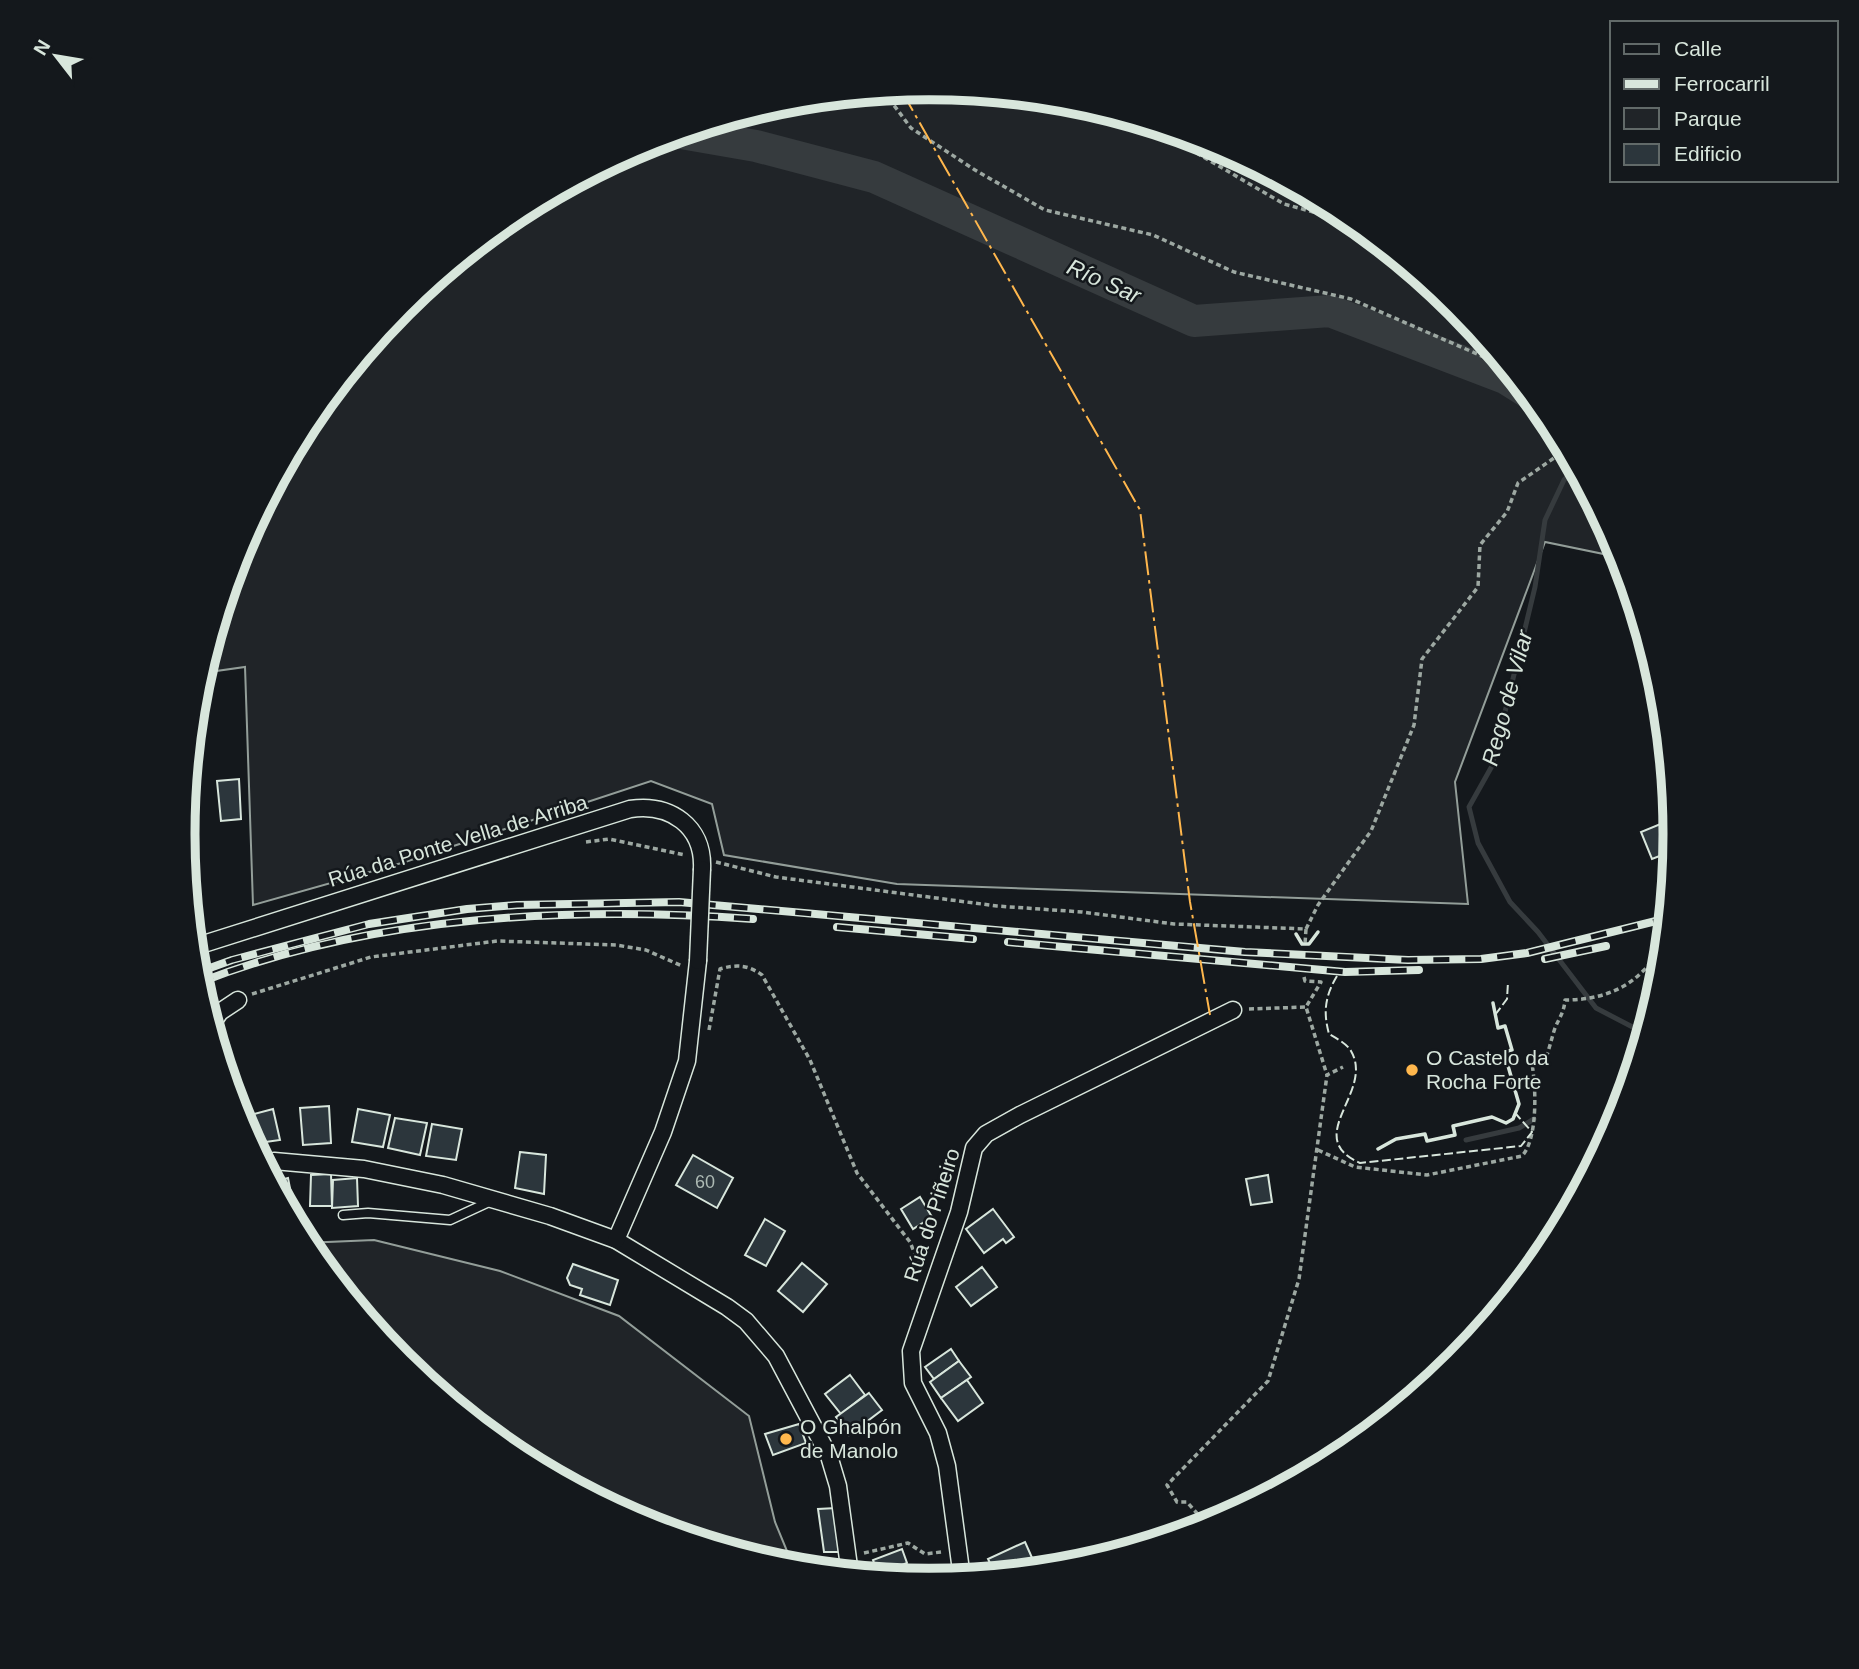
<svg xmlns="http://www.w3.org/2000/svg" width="1859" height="1669" font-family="Helvetica,sans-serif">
<rect width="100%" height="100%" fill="#14181c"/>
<g fill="#202428" stroke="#939e99" stroke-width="2">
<path d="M 930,88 L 1076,102 L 1216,145 L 1345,214 L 1458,307 L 1551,420 L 1620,549 L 1632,591 L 1613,556 L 1545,542 L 1455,782 L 1468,904 L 897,884 L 724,855 L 712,804 L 651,781 L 405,862 L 253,905 L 245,667 L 202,673 L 240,548 L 309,419 L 402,306 L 515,213 L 644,144 L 784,102 Z"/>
<path d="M 374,1240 L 500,1271 L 619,1316 L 749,1416 L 775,1522 L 794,1568 L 643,1524 L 514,1455 L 401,1362 L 305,1243 Z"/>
</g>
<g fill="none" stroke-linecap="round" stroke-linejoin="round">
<g stroke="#363b3e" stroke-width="5">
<path d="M 1576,467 L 1564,480 L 1545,520 L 1535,587 L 1492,766 L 1469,807 L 1478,843 L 1510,902 L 1538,932 L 1596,1008 L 1646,1034"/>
<path d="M 1466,1140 L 1519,1128 L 1534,1119"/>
</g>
<path stroke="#363b3e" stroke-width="32" d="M 681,133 L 756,146 L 874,177 L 1194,321 L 1330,311 L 1505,378 L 1529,393"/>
</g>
<g fill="#2c363c" stroke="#d8e6dc" stroke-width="2">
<path d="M 239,779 L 241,819 L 221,821 L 217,781 Z"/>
<path d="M 1675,818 L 1675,850 L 1652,859 L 1641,832 Z"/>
<path d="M 329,1106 L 331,1143 L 303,1145 L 300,1108 Z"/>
<path d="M 273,1109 L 280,1140 L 258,1143 L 254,1114 Z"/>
<path d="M 358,1109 L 390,1115 L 383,1147 L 352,1142 Z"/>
<path d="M 395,1118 L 427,1123 L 420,1155 L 388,1148 Z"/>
<path d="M 432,1124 L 462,1129 L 456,1160 L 426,1156 Z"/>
<path d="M 520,1152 L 546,1155 L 544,1194 L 515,1188 Z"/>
<path d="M 693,1155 L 733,1178 L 717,1208 L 676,1185 Z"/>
<path d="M 331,1174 L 332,1206 L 310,1206 L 311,1175 Z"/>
<path d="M 1268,1175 L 1272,1202 L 1251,1205 L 1246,1179 Z"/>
<path d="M 288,1178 L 293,1204 L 285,1206 L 273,1182 Z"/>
<path d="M 357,1178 L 358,1206 L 332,1208 L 333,1180 Z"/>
<path d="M 920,1197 L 932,1217 L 913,1229 L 901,1209 Z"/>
<path d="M 993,1209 L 1014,1237 L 1006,1243 L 1003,1239 L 984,1253 L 966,1229 Z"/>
<path d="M 765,1219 L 785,1231 L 766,1266 L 745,1255 Z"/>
<path d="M 802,1263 L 827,1284 L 803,1312 L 778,1291 Z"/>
<path d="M 573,1264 L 618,1280 L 610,1305 L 580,1295 L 582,1289 L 570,1285 L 567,1278 Z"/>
<path d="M 982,1267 L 997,1287 L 971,1306 L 956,1287 Z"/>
<path d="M 951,1349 L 959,1361 L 934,1379 L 925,1367 Z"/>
<path d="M 959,1361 L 971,1377 L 941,1398 L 930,1382 Z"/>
<path d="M 850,1375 L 865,1395 L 841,1414 L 825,1394 Z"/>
<path d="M 967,1380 L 983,1403 L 958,1421 L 941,1398 Z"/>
<path d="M 869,1393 L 882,1410 L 849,1435 L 836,1417 Z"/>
<path d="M 799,1424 L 806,1443 L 773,1455 L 765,1434 Z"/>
<path d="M 836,1508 L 839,1552 L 824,1552 L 818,1509 Z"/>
<path d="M 1025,1542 L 1037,1569 L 996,1575 L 988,1559 Z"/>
<path d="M 902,1549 L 907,1563 L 878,1574 L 873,1560 Z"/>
<path d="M 842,1562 L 844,1573 L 810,1570 L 819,1567 Z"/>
<path d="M 944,1573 L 947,1580 L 919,1580 Z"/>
</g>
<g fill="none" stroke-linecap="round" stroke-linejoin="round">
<defs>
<path id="lane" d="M 343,1215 L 368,1213 L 450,1220 L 491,1201"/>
<g id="street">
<path d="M 194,947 L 630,809 C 670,803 704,826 702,869"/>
<path d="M 211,1025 L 220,1012 L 238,1000"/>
<path d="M 262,1163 L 274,1161 L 364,1169 L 443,1185 L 550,1216 L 616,1240 L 727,1307 L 746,1321 L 776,1356 L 829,1456 L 838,1486 L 850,1574"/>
<path d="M 616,1240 L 663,1132 L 687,1061 L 698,961"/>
<path d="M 962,1578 L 947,1466 L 938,1433 L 913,1383 L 911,1351 L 959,1212 L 974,1148 L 986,1134 L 1020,1115 L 1233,1010"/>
</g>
</defs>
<use href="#lane" stroke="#d8e6dc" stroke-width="11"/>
<use href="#street" stroke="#d8e6dc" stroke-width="19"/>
<g stroke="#9da8a2" stroke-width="3.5" stroke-dasharray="5 3.5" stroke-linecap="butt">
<path d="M 884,92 L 911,128 L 975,170 L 1045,210 L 1153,235 L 1234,272 L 1351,299 L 1507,367"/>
<path d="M 1145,123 L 1284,204 L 1357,224"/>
<path d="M 586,842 L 609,839 L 685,855"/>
<path d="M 716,862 L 776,877 L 997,906 L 1082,912 L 1174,924 L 1306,929 L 1305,944"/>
<path d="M 1306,929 L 1318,905 L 1371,831 L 1414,725 L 1422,659 L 1478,587 L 1480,545 L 1507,512 L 1518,483 L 1567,449"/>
<path d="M 1304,977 L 1305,981 L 1321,982 L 1306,1007 L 1327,1075"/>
<path d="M 252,994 L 371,957 L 497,941 L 616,945 L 646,950 L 682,966"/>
<path d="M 1249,1009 L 1306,1007"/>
<path d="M 709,1030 L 720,969 C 737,964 748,965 762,975 L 810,1060 L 857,1173 L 910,1242 L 921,1269"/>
<path d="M 1318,1150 L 1355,1167 L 1427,1175 L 1522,1156 C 1538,1139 1536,1087 1532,1064 L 1544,1063 C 1549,1051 1551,1040 1555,1028 C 1559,1018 1564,1013 1565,1000 C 1593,1000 1621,993 1642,972 C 1651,964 1656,955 1665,947"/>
<path d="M 1209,1527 L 1187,1502 L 1177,1502 L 1167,1485 L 1268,1381 L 1299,1279 L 1327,1075 L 1343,1067"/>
<path d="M 864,1553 L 908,1543 L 925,1554 L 941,1552"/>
</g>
<use href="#lane" stroke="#14181c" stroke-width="8"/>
<use href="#street" stroke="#14181c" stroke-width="16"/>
<defs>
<g id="rail">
<path d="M 837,927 L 973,939"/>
<path d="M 1008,942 L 1345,972 L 1419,970"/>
<path d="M 1545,959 L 1606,946"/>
<path d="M 196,973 L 232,960 L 369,924 L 467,909 L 517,905 L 679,902 L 1245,952 L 1408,960 L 1481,959 L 1527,953 L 1668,918"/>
<path d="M 198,983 C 371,915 570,906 753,919"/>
</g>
</defs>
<use href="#rail" stroke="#d8e6dc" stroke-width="8"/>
<use href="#rail" stroke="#14181c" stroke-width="5" stroke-dasharray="16" stroke-linecap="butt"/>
<defs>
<path id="street-bridge" d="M 698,961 L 702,869"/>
</defs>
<use href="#street-bridge" stroke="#d8e6dc" stroke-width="19" stroke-linecap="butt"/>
<use href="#street-bridge" stroke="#14181c" stroke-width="16"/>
<g stroke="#d8e6dc" stroke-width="2" stroke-dasharray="9 3.5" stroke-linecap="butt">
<path d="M 1337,976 C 1325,996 1323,1012 1329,1034 C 1336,1038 1347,1044 1351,1051 C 1375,1092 1301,1137 1360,1163 L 1521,1146 L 1532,1132 L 1516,1114"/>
<path d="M 1495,1015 L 1507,999 L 1508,982"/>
</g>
<g stroke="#d8e6dc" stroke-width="3.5">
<path d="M 1296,934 L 1302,944 L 1309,944 L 1318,932"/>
<path d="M 1378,1149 L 1396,1139 L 1425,1134 L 1427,1141 L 1455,1135 L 1453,1126 L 1492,1117 L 1506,1123 L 1513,1119 L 1519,1104 L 1504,1052 L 1512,1050 L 1505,1026 L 1498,1028 L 1493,1003"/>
</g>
<path stroke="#ffb74d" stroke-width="2" stroke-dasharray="24 5 3.5 5" stroke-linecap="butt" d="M 901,90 L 1140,510 L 1190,902 L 1210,1015"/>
</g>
<g fill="#ffb74d" stroke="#14181c" stroke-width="2.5">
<circle cx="1412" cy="1070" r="7"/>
<circle cx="786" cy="1439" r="7"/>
</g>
<g text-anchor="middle" stroke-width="5" stroke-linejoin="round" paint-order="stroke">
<g font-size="18" fill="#adbab4">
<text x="705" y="1188">60</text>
</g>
<g font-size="21" fill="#d8e6dc" stroke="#14181c">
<text transform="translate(458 841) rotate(-17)" y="7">Rúa da Ponte Vella de Arriba</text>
<text transform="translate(932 1215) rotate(-72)" y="7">Rúa do Piñeiro</text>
</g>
<g font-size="21" fill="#d8e6dc" stroke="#14181c" text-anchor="start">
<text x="1426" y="1065">O Castelo da<tspan x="1426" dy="24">Rocha Forte</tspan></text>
<text x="800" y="1434">O Ghalpón<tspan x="800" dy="24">de Manolo</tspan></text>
</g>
<g font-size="23" font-style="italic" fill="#d8e6dc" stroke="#14181c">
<text transform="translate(1104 281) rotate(24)" y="8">Río Sar</text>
<text transform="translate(1507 698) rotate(-75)" y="8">Rego de Vilar</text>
</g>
</g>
<path d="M0 0H1859V1669H0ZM195 834a734 734 0 1 1 1468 0a734 734 0 1 1-1468 0Z" fill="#14181c" fill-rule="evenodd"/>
<path fill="none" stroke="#d8e6dc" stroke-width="9" d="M195 834a734 734 0 1 1 1468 0a734 734 0 1 1-1468 0Z"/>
<rect x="1610" y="21" width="228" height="161" fill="#14181c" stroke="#626a69" stroke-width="2"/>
<rect x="1624" y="44" width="35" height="10" fill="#14181c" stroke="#626a69" stroke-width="2"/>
<text x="1674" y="56" font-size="21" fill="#d8e6dc">Calle</text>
<rect x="1624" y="79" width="35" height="10" fill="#d8e6dc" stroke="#626a69" stroke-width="2"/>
<text x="1674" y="91" font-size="21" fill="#d8e6dc">Ferrocarril</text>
<rect x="1624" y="108" width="35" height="21" fill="#202428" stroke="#626a69" stroke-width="2"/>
<text x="1674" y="126" font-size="21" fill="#d8e6dc">Parque</text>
<rect x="1624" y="144" width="35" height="21" fill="#2c363c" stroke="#626a69" stroke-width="2"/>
<text x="1674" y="161" font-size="21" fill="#d8e6dc">Edificio</text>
<g transform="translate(56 56) rotate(301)" stroke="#14181c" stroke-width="5" paint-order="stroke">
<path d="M0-5L12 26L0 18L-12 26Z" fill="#d8e6dc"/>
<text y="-10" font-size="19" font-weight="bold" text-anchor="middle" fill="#d8e6dc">N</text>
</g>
</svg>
